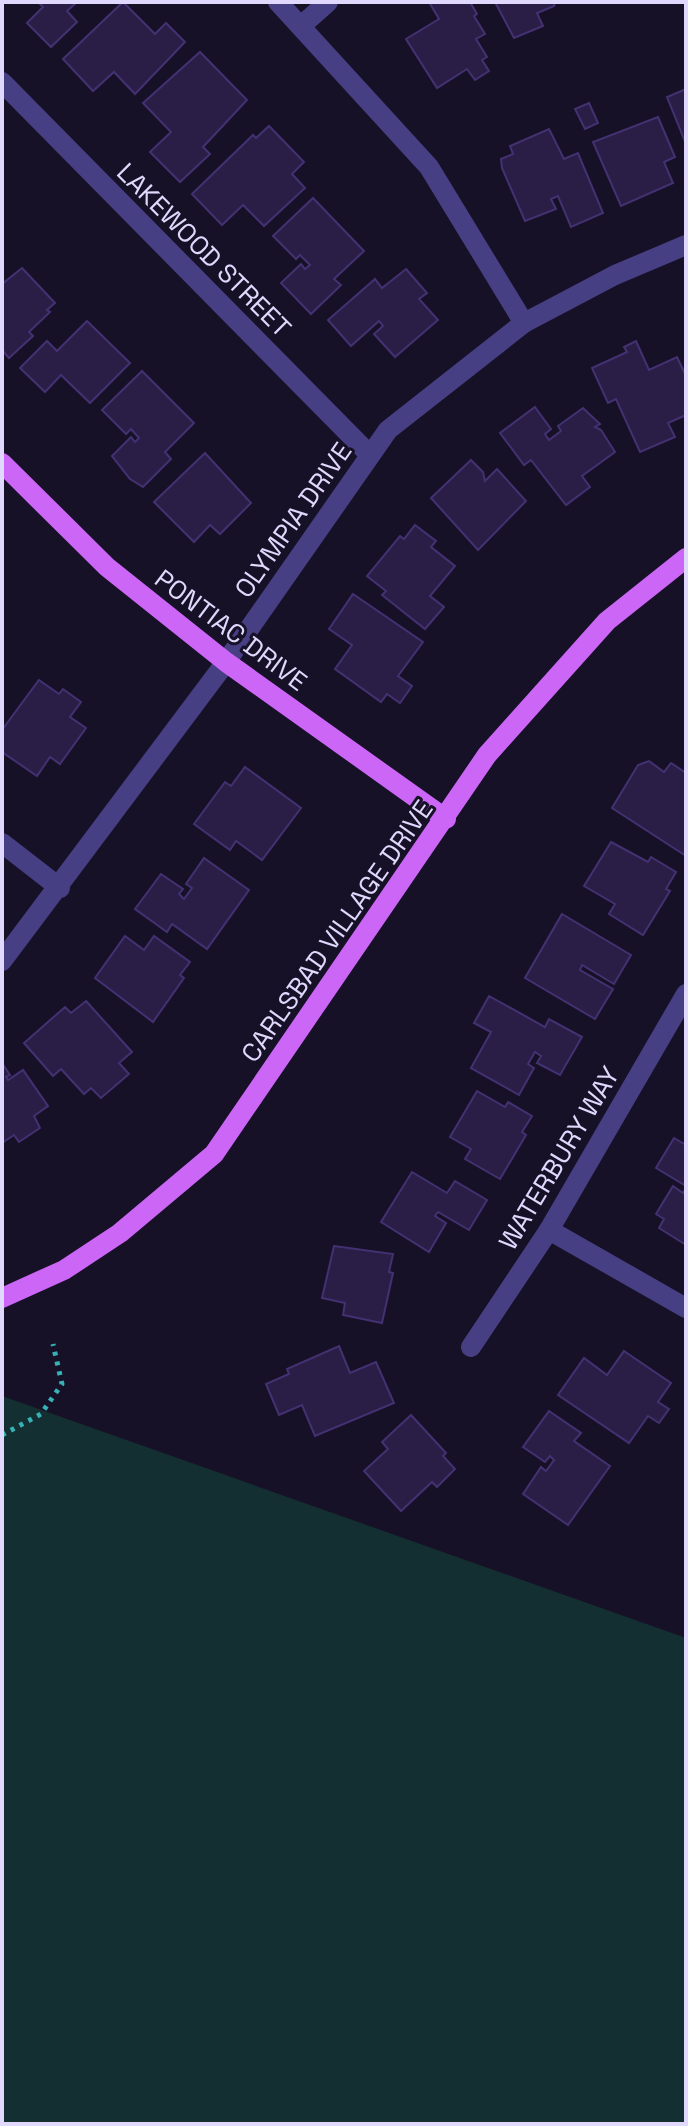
<svg xmlns="http://www.w3.org/2000/svg" width="688" height="2126" font-family="'Space Grotesk',sans-serif">
<rect width="100%" height="100%" fill="#171127"/>
<path fill="#142f31" d="M 2,1396 L 686,1638 L 686,2124 L 2,2124 Z"/>
<g fill="#2a1e47" stroke="#433172" stroke-width="2">
<path d="M 38,2 L 77,2 L 67,11 L 77,22 L 51,47 L 27,23 L 43,7 Z"/>
<path d="M 123,2 L 155,34 L 166,23 L 185,42 L 135,94 L 114,72 L 93,91 L 63,59 Z"/>
<path d="M 429,2 L 470,2 L 477,14 L 474,16 L 485,34 L 476,39 L 487,57 L 482,60 L 489,71 L 475,80 L 467,69 L 437,88 L 406,39 L 439,19 Z"/>
<path d="M 495,2 L 555,2 L 554,6 L 537,13 L 543,26 L 514,38 Z"/>
<path d="M 200,52 L 247,100 L 203,147 L 210,154 L 180,182 L 150,152 L 171,132 L 143,103 Z"/>
<path d="M 686,89 L 686,144 L 667,97 Z"/>
<path d="M 589,103 L 598,123 L 585,129 L 575,109 Z"/>
<path d="M 658,117 L 675,157 L 664,162 L 673,183 L 621,206 L 593,142 Z"/>
<path d="M 269,126 L 304,162 L 292,174 L 305,188 L 264,226 L 243,205 L 222,225 L 192,194 L 253,135 L 256,138 Z"/>
<path d="M 549,129 L 564,159 L 578,153 L 603,213 L 571,227 L 558,196 L 551,199 L 556,209 L 525,221 L 502,168 L 501,159 L 513,154 L 510,146 Z"/>
<path d="M 313,198 L 364,251 L 334,279 L 341,285 L 311,314 L 281,283 L 301,264 L 305,269 L 310,265 L 300,255 L 296,259 L 273,236 Z"/>
<path d="M 22,268 L 55,303 L 47,310 L 50,312 L 29,332 L 33,336 L 9,358 L 2,350 L 2,284 Z"/>
<path d="M 406,269 L 427,293 L 419,299 L 438,320 L 395,357 L 374,334 L 383,326 L 379,321 L 351,346 L 328,320 L 375,279 L 382,288 Z"/>
<path d="M 87,321 L 130,363 L 90,403 L 61,375 L 45,392 L 20,368 L 47,341 L 57,351 Z"/>
<path d="M 636,341 L 649,370 L 677,357 L 686,376 L 686,415 L 668,423 L 675,437 L 640,452 L 616,399 L 608,403 L 592,368 L 627,352 L 624,347 Z"/>
<path d="M 142,371 L 194,423 L 165,452 L 171,459 L 143,487 L 130,479 L 112,456 L 131,437 L 135,442 L 139,438 L 131,429 L 126,434 L 102,410 Z"/>
<path d="M 535,407 L 551,429 L 545,434 L 549,440 L 561,431 L 558,426 L 583,408 L 600,424 L 595,427 L 601,430 L 615,452 L 582,476 L 590,487 L 566,505 L 531,460 L 524,465 L 500,433 Z"/>
<path d="M 205,453 L 251,503 L 220,534 L 210,525 L 194,542 L 154,502 Z"/>
<path d="M 471,460 L 483,472 L 485,481 L 497,469 L 526,501 L 478,550 L 431,498 Z"/>
<path d="M 415,525 L 436,541 L 431,547 L 455,566 L 430,596 L 444,607 L 425,629 L 382,595 L 386,591 L 367,576 L 400,536 L 404,539 Z"/>
<path d="M 353,594 L 423,642 L 398,676 L 412,686 L 400,703 L 387,694 L 381,702 L 335,669 L 352,645 L 329,629 Z"/>
<path d="M 39,680 L 59,694 L 63,689 L 81,702 L 70,717 L 86,728 L 60,764 L 50,757 L 37,776 L 2,752 L 2,730 Z"/>
<path d="M 649,761 L 664,772 L 671,763 L 686,773 L 686,856 L 612,808 L 638,765 Z"/>
<path d="M 245,767 L 301,808 L 262,860 L 236,841 L 230,850 L 194,824 L 225,782 L 231,786 Z"/>
<path d="M 611,842 L 648,862 L 651,857 L 676,872 L 666,889 L 670,891 L 643,935 L 609,914 L 615,904 L 584,886 Z"/>
<path d="M 204,858 L 249,890 L 207,949 L 172,924 L 167,932 L 135,909 L 161,874 L 183,889 L 179,894 L 184,899 L 192,888 L 186,884 Z"/>
<path d="M 562,914 L 631,955 L 614,984 L 582,965 L 580,970 L 613,989 L 595,1019 L 525,978 Z"/>
<path d="M 125,936 L 144,950 L 154,936 L 190,962 L 180,975 L 184,978 L 153,1022 L 95,978 Z"/>
<path d="M 489,996 L 545,1027 L 549,1019 L 582,1037 L 560,1075 L 537,1063 L 541,1056 L 535,1052 L 528,1064 L 534,1068 L 519,1095 L 471,1068 L 491,1032 L 474,1023 Z"/>
<path d="M 86,1001 L 132,1052 L 119,1063 L 129,1074 L 101,1098 L 91,1088 L 84,1094 L 61,1069 L 53,1076 L 24,1043 L 65,1007 L 71,1013 Z"/>
<path d="M 2,1063 L 10,1075 L 6,1077 L 8,1080 L 23,1070 L 48,1106 L 34,1116 L 40,1128 L 19,1142 L 14,1135 L 2,1143 Z"/>
<path d="M 477,1091 L 505,1107 L 508,1102 L 532,1116 L 522,1132 L 526,1135 L 500,1179 L 465,1159 L 471,1149 L 450,1137 Z"/>
<path d="M 674,1138 L 686,1145 L 686,1186 L 656,1168 Z"/>
<path d="M 412,1172 L 447,1193 L 455,1181 L 487,1200 L 469,1230 L 438,1212 L 435,1216 L 446,1223 L 429,1252 L 381,1222 Z"/>
<path d="M 673,1186 L 683,1193 L 686,1188 L 686,1245 L 659,1228 L 664,1219 L 656,1214 Z"/>
<path d="M 334,1246 L 393,1254 L 389,1272 L 393,1273 L 382,1323 L 343,1315 L 345,1303 L 322,1298 Z"/>
<path d="M 339,1346 L 350,1373 L 376,1362 L 394,1403 L 315,1436 L 302,1405 L 279,1415 L 266,1384 L 289,1374 L 287,1369 Z"/>
<path d="M 624,1351 L 671,1383 L 658,1402 L 669,1409 L 659,1423 L 648,1416 L 629,1443 L 558,1395 L 584,1358 L 607,1375 Z"/>
<path d="M 549,1411 L 581,1433 L 574,1441 L 610,1466 L 568,1525 L 523,1494 L 541,1467 L 546,1471 L 554,1460 L 550,1456 L 545,1462 L 523,1447 Z"/>
<path d="M 411,1415 L 446,1453 L 443,1456 L 455,1469 L 437,1487 L 432,1482 L 401,1511 L 364,1471 L 388,1449 L 382,1442 Z"/>
</g>
<g fill="none" stroke-linecap="round" stroke-linejoin="round">
<path stroke="#36b1b4" stroke-width="5" stroke-dasharray="4 6" stroke-linecap="butt" d="M 2,1435 L 41,1414 L 62,1384 L 53,1344"/>
<g stroke="#473f83" stroke-width="20">
<path d="M 278,2 L 429,167 L 524,323"/>
<path d="M 301,26 L 328,2"/>
<path d="M 2,82 L 369,454"/>
<path d="M 2,843 L 60,888"/>
<path d="M 2,961 L 226,662 L 388,430 L 524,323 L 615,275 L 686,245"/>
<path d="M 549,1230 L 686,1308"/>
<path d="M 471,1347 L 549,1230 L 686,994"/>
</g>
<g stroke="#cc66f7" stroke-width="20">
<path d="M 2,463 L 107,567 L 226,662 L 446,819"/>
<path d="M 2,1298 L 64,1270 L 120,1233 L 214,1154 L 487,755 L 607,621 L 686,558"/>
</g>
</g>
<g text-anchor="middle" stroke-width="6" stroke-linejoin="round" paint-order="stroke">
<g font-size="26" fill="#e0d9fd" stroke="#171127">
<text transform="translate(204 250) rotate(45)" y="9">LAKEWOOD STREET</text>
<text transform="translate(293 520) rotate(-55)" y="9">OLYMPIA DRIVE</text>
<text transform="translate(231 630) rotate(37)" y="9">PONTIAC DRIVE</text>
<text transform="translate(337 931) rotate(-55)" y="9">CARLSBAD VILLAGE DRIVE</text>
<text transform="translate(559 1158) rotate(-59)" y="9">WATERBURY WAY</text>
</g>
</g>
<rect width="688" height="2126" fill="none" stroke="#e0d9fd" stroke-width="8"/>
</svg>
